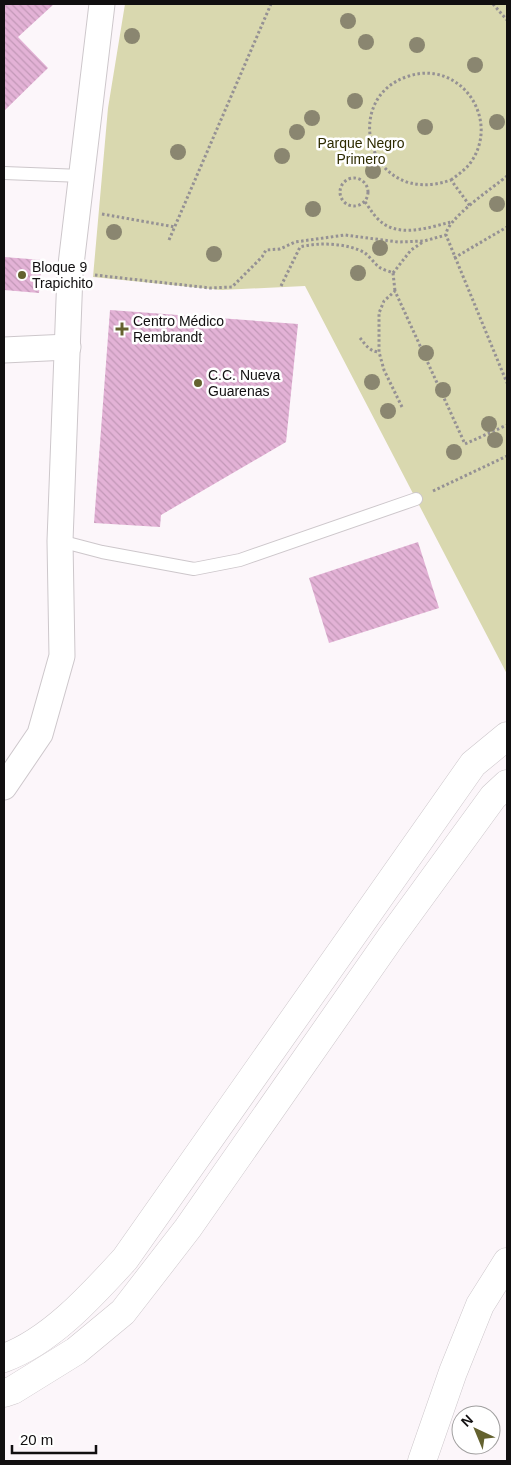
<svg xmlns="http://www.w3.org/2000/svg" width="511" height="1465" font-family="Arial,sans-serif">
<defs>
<pattern id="building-back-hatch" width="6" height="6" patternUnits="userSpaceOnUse" patternTransform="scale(1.25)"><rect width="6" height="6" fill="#e3b2d6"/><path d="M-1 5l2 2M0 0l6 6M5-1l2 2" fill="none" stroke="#c298b7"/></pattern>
</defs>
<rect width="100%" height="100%" fill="#fcf6fa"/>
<path fill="#d9d8af" d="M 125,4 L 507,4 L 507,674 L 305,286 L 221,290 L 93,277 L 108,108 Z"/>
<g fill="url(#building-back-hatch)">
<path d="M 4,4 L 54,4 L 18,37 L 48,68 L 4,111 Z"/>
<path d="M 4,257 L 42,260 L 39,293 L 4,290 Z"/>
<path d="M 110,310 L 298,324 L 286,442 L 161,515 L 160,527 L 94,523 Z"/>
<path d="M 418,542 L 439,608 L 329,643 L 309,578 Z"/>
</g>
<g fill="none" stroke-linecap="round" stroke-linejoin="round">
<defs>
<g id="lane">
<path d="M 4,173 L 82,176"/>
<path d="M 60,541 L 102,552 L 194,569 L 240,560 L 416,499"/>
</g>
<g id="street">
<path d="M 4,350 L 68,347"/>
<path d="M 4,787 L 40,734 L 62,656 L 60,541 L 70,273 L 102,4"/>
</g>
<g id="secondary">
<path d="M 4,1358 C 51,1341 92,1295 125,1259 L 473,764 L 507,736"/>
<path d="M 4,1393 L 13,1390 L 76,1351 L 123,1312 L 188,1228 L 391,937 L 493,797 L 507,784"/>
<path d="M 422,1461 L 453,1372 L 480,1305 L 507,1262"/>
</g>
</defs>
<use href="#lane" stroke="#cdc7cb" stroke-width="14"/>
<use href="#street" stroke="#cdc7cb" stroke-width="27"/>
<use href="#secondary" stroke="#cdc7cb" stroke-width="29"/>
<g stroke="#959194" stroke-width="3" stroke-dasharray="2.5 2.5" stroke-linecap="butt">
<path d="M 493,4 L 507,20"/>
<path d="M 507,176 C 494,187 446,219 446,235 L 507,383"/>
<circle cx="354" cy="192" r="14"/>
<path d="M 451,180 C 459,174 468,168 473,159 C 499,116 459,60 409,76 C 339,97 368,209 451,180 L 470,206"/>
<path d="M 365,202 C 369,207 372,213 377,218 C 396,239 427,228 451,222"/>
<path d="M 102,214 L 175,227"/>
<path d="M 169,240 L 271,4"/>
<path d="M 454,258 L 507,227"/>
<path d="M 393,273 L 411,250 L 423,242"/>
<path d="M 95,275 L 210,288 L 232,287 L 262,257 L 266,250 L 280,249 L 295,242 L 345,235 L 398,242 L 424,241 L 446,235"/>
<path d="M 281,286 L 300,247 C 319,242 348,243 365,253 C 370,257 374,263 379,267 C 383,270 389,271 393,273 L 395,291"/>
<path d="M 360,338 C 365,344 370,352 379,352"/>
<path d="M 402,407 L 384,370 L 379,352 L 379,313 L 384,301 L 395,291 L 465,444 L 507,425"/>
<path d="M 433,491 L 507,456"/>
</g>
<use href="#lane" stroke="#fff" stroke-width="12"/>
<use href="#street" stroke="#fff" stroke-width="25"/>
<use href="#secondary" stroke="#fff" stroke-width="28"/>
</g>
<g fill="#8a8670">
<circle cx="348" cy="21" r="8"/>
<circle cx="132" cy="36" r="8"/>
<circle cx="366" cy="42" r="8"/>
<circle cx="417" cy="45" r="8"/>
<circle cx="475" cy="65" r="8"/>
<circle cx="355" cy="101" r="8"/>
<circle cx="312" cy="118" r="8"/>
<circle cx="497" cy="122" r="8"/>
<circle cx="425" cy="127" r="8"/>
<circle cx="297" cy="132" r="8"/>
<circle cx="178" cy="152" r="8"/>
<circle cx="282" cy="156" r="8"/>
<circle cx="373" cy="171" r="8"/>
<circle cx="497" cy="204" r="8"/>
<circle cx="313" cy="209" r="8"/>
<circle cx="114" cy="232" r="8"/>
<circle cx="380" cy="248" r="8"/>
<circle cx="214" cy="254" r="8"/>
<circle cx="358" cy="273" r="8"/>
<circle cx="426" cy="353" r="8"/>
<circle cx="372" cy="382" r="8"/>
<circle cx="443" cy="390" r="8"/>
<circle cx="388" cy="411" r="8"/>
<circle cx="489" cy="424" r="8"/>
<circle cx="495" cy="440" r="8"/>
<circle cx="454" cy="452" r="8"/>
</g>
<g fill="#64622f" stroke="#fff" stroke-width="2">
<circle cx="22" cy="275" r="5"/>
<path d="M119.5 321.5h5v5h5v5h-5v5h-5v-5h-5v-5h5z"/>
<circle cx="198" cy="383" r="5"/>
</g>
<g text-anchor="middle" stroke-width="5" stroke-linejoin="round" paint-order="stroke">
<g font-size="14" fill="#2d2b00" stroke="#fff">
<text x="361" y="148">Parque Negro<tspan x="361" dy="16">Primero</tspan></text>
</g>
<g font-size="14" fill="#110f10" stroke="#fff" text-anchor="start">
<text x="32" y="272">Bloque 9<tspan x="32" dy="16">Trapichito</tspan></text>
<text x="133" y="326">Centro Médico<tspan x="133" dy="16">Rembrandt</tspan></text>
<text x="208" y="380">C.C. Nueva<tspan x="208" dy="16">Guarenas</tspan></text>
</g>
</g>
<rect width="511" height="1465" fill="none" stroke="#110f10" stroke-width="10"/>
<g transform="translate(476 1430) rotate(316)"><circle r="24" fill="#ffffff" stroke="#a09f9f"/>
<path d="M0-4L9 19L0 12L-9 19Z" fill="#64622f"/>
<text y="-8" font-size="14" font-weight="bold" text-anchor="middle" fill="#110f10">N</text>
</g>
<path d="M12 1445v8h84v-8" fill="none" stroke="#110f10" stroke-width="2.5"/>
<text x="20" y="1445" font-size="15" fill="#110f10" stroke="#ffffff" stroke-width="4" paint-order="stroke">20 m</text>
</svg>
